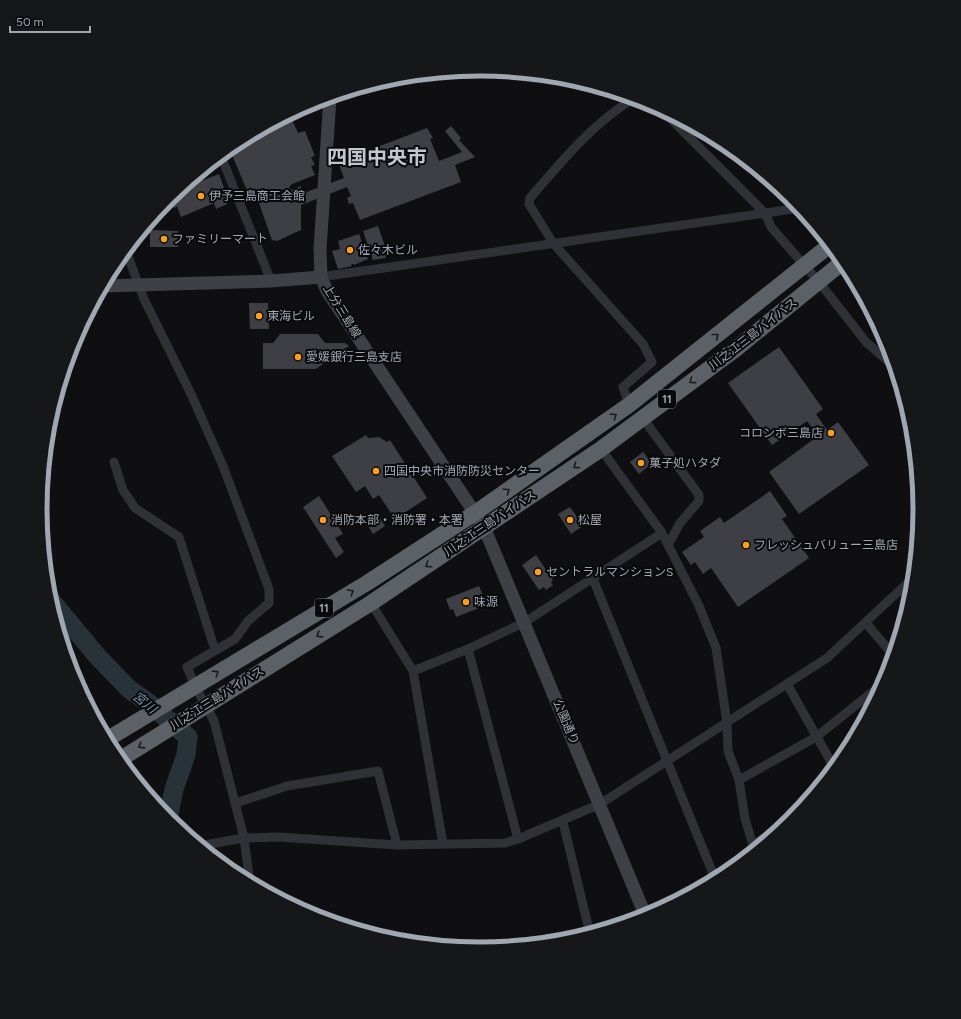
<svg xmlns="http://www.w3.org/2000/svg" width="961" height="1019" font-family="Figtree,'Noto Sans JP',sans-serif">
<rect width="100%" height="100%" fill="#0f0f11"/>
<g fill="none" stroke-linecap="round" stroke-linejoin="round">
<path stroke="#283339" stroke-width="19" d="M 49,598 L 98,657 L 129,689 L 150,704 L 188,737 L 186,755 L 174,789 L 168,820"/>
</g>
<g fill="#3e3f44">
<path d="M 290,115 L 298,133 L 305,131 L 315,156 L 311,157 L 315,165 L 311,166 L 315,175 L 292,184 L 289,187 L 290,189 L 286,191 L 285,189 L 278,191 L 279,194 L 259,199 L 256,192 L 249,195 L 232,155 L 227,158 L 225,152 L 228,149 L 230,151 L 229,149 L 236,143 Z"/>
<path d="M 451,126 L 461,138 L 459,140 L 475,157 L 455,165 L 461,182 L 360,220 L 353,203 L 349,204 L 347,198 L 351,196 L 347,187 L 301,205 L 301,230 L 277,241 L 272,240 L 259,203 L 301,186 L 301,194 L 344,178 L 338,162 L 427,128 L 433,138 L 430,139 L 439,161 L 462,152 L 445,131 Z"/>
<path d="M 219,174 L 228,198 L 225,199 L 227,204 L 216,209 L 214,203 L 181,217 L 177,206 L 175,208 L 172,206 L 173,203 L 176,204 L 173,195 L 180,189 Z"/>
<path d="M 378,226 L 388,255 L 385,258 L 373,260 L 363,231 Z"/>
<path d="M 150,230 L 178,231 L 178,247 L 150,247 Z"/>
<path d="M 359,234 L 368,259 L 354,265 L 354,264 L 351,264 L 352,266 L 338,269 L 332,251 L 340,249 L 338,241 Z"/>
<path d="M 249,303 L 268,303 L 269,329 L 250,329 Z"/>
<path d="M 280,334 L 318,334 L 325,343 L 345,343 L 349,346 L 316,369 L 263,369 L 263,343 L 273,343 Z"/>
<path d="M 779,347 L 823,409 L 816,414 L 827,430 L 838,422 L 869,465 L 799,514 L 769,472 L 818,436 L 807,421 L 772,445 L 728,383 Z"/>
<path d="M 366,435 L 368,438 L 379,437 L 387,442 L 390,440 L 427,498 L 395,519 L 379,495 L 373,499 L 365,486 L 356,492 L 332,456 Z"/>
<path d="M 643,452 L 652,463 L 639,474 L 630,462 Z"/>
<path d="M 770,491 L 787,516 L 782,519 L 809,558 L 738,607 L 711,568 L 703,574 L 695,562 L 691,565 L 682,552 L 704,537 L 700,531 L 720,517 L 724,523 Z"/>
<path d="M 319,496 L 343,534 L 335,538 L 344,552 L 336,558 L 303,507 Z"/>
<path d="M 570,507 L 583,526 L 571,534 L 558,514 Z"/>
<path d="M 378,515 L 385,526 L 373,534 L 366,523 Z"/>
<path d="M 536,555 L 553,580 L 551,582 L 553,585 L 546,590 L 544,587 L 539,590 L 522,565 Z"/>
<path d="M 479,586 L 487,605 L 456,617 L 453,609 L 450,610 L 446,599 Z"/>
</g>
<g fill="none" stroke-linecap="round" stroke-linejoin="round">
<g stroke="#303136" stroke-width="9">
<path d="M 661,109 L 765,213 L 771,227 L 819,282 L 866,342 L 896,368"/>
<path d="M 221,156 L 271,281"/>
<path d="M 126,251 L 144,299 L 191,394 L 223,466 L 269,589 L 269,603 L 248,621 L 235,639 L 187,667 L 195,686 L 214,721 L 244,838 L 250,883"/>
<path d="M 321,277 L 800,208"/>
<path d="M 629,405 L 623,387 L 652,362 L 643,344 L 553,243 L 529,204 L 530,198 C 562,161 592,124 634,98"/>
<path d="M 52,412 L 52,413"/>
<path d="M 642,417 L 699,495 L 699,501 L 680,523 L 668,545"/>
<path d="M 601,449 L 662,533 L 699,606 L 716,648 L 727,723 L 728,751 L 739,780 L 745,819 L 753,845 L 793,820"/>
<path d="M 114,462 L 123,490 L 135,508 L 179,537 L 215,650"/>
<path d="M 593,579 L 716,881"/>
<path d="M 371,603 L 413,671 L 443,844"/>
<path d="M 866,623 L 894,656"/>
<path d="M 468,649 L 518,839"/>
<path d="M 413,671 L 468,649 L 525,622 L 662,533"/>
<path d="M 787,684 L 835,769"/>
<path d="M 739,780 L 816,737 L 885,682"/>
<path d="M 236,803 L 287,786 L 378,771 L 397,845"/>
<path d="M 563,822 L 590,934"/>
<path d="M 199,846 L 244,838 L 279,837 L 397,845 L 505,843 L 518,839 L 600,804 L 827,658 L 914,577"/>
</g>
<g stroke="#3e4046" stroke-width="13">
<path d="M 330,97 L 320,249 L 321,277 L 327,291 L 484,527 L 646,917"/>
<path d="M 103,286 L 271,281 L 321,277"/>
</g>
<g stroke="#5c6067" stroke-width="16">
<path d="M 106,740 L 367,583 L 475,513 L 629,405 L 830,245"/>
<path d="M 119,760 L 371,603 L 601,449 L 737,348 L 844,261"/>
</g>
</g>
<defs><path id="oneway-chevron" d="M-2-3.5L2.5 0L-2 3.5" fill="none" stroke-width="1.6" stroke-linecap="round" stroke-linejoin="round"/></defs>
<g stroke="#1a1b1e">
<use href="#oneway-chevron" transform="translate(716 336) rotate(-38)"/>
<use href="#oneway-chevron" transform="translate(692 381) rotate(144)"/>
<use href="#oneway-chevron" transform="translate(614 416) rotate(-35)"/>
<use href="#oneway-chevron" transform="translate(576 466) rotate(146)"/>
<use href="#oneway-chevron" transform="translate(507 491) rotate(-35)"/>
<use href="#oneway-chevron" transform="translate(428 565) rotate(146)"/>
<use href="#oneway-chevron" transform="translate(351 592) rotate(-31)"/>
<use href="#oneway-chevron" transform="translate(319 635) rotate(148)"/>
<use href="#oneway-chevron" transform="translate(216 673) rotate(-32)"/>
<use href="#oneway-chevron" transform="translate(141 746) rotate(148)"/>
</g>
<g fill="#faa01e" stroke="#0a0a0c" stroke-width="1.5">
<circle cx="201" cy="196" r="4"/>
<circle cx="164" cy="239" r="4"/>
<circle cx="350" cy="250" r="4"/>
<circle cx="259" cy="316" r="4"/>
<circle cx="298" cy="357" r="4"/>
<circle cx="831" cy="433" r="4"/>
<circle cx="641" cy="463" r="4"/>
<circle cx="376" cy="471" r="4"/>
<circle cx="323" cy="520" r="4"/>
<circle cx="570" cy="520" r="4"/>
<circle cx="746" cy="545" r="4"/>
<circle cx="538" cy="572" r="4"/>
<circle cx="466" cy="602" r="4"/>
</g>
<g text-anchor="middle" stroke-width="4" stroke-linejoin="round" paint-order="stroke">
<g fill="#0a0a0c" stroke="#727880" stroke-width="1">
<rect x="658" y="390" width="18" height="18" rx="3"/>
<rect x="315" y="599" width="18" height="18" rx="3"/>
</g>
<g font-size="11" font-weight="bold" fill="#9fa7b2">
<text x="667" y="403">11</text>
<text x="324" y="612">11</text>
</g>
<g font-size="12" fill="#9fa7b2" stroke="#0a0a0c" text-anchor="start">
<text x="209" y="200">伊予三島商工会館</text>
<text x="172" y="243">ファミリーマート</text>
<text x="358" y="254">佐々木ビル</text>
<text x="267" y="320">東海ビル</text>
<text x="306" y="361">愛媛銀行三島支店</text>
<text x="823" y="437" text-anchor="end">コロンボ三島店</text>
<text x="649" y="467">菓子処ハタダ</text>
<text x="384" y="475">四国中央市消防防災センター</text>
<text x="331" y="524">消防本部・消防署・本署</text>
<text x="578" y="524">松屋</text>
<text x="754" y="549">フレッシュバリュー三島店</text>
<text x="546" y="576">セントラルマンションS</text>
<text x="474" y="606">味源</text>
</g>
<g font-size="12" fill="#9fa7b2" stroke="#0a0a0c">
<text transform="translate(342 311) rotate(58)" y="4">上分三島線</text>
<text transform="translate(753 334) rotate(-38)" y="4">川之江三島バイパス</text>
<text transform="translate(490 523) rotate(-34)" y="4">川之江三島バイパス</text>
<text transform="translate(217 698) rotate(-32)" y="4">川之江三島バイパス</text>
<text transform="translate(566 722) rotate(67)" y="4">公園通り</text>
</g>
<g font-size="13" font-style="italic" fill="#7498b0" stroke="#0a0a0c">
<text transform="translate(145 702) rotate(39)" y="5">宮川</text>
</g>
<g font-size="20" font-weight="bold" fill="#c0c5ce" stroke="#0a0a0c">
<text x="377" y="164">四国中央市</text>
</g>
</g>
<path d="M0 0H961V1019H0ZM47 509a433 433 0 1 1 866 0a433 433 0 1 1-866 0Z" fill="#161719" fill-rule="evenodd"/>
<path fill="none" stroke="#9fa7b2" stroke-width="5" d="M47 509a433 433 0 1 1 866 0a433 433 0 1 1-866 0Z"/>
<path d="M10 26v6h80v-6" fill="none" stroke="#9fa7b2" stroke-width="2"/>
<text x="16" y="26" font-size="12" fill="#9fa7b2" stroke="#0a0a0c" stroke-width="3" paint-order="stroke">50 m</text>
</svg>
